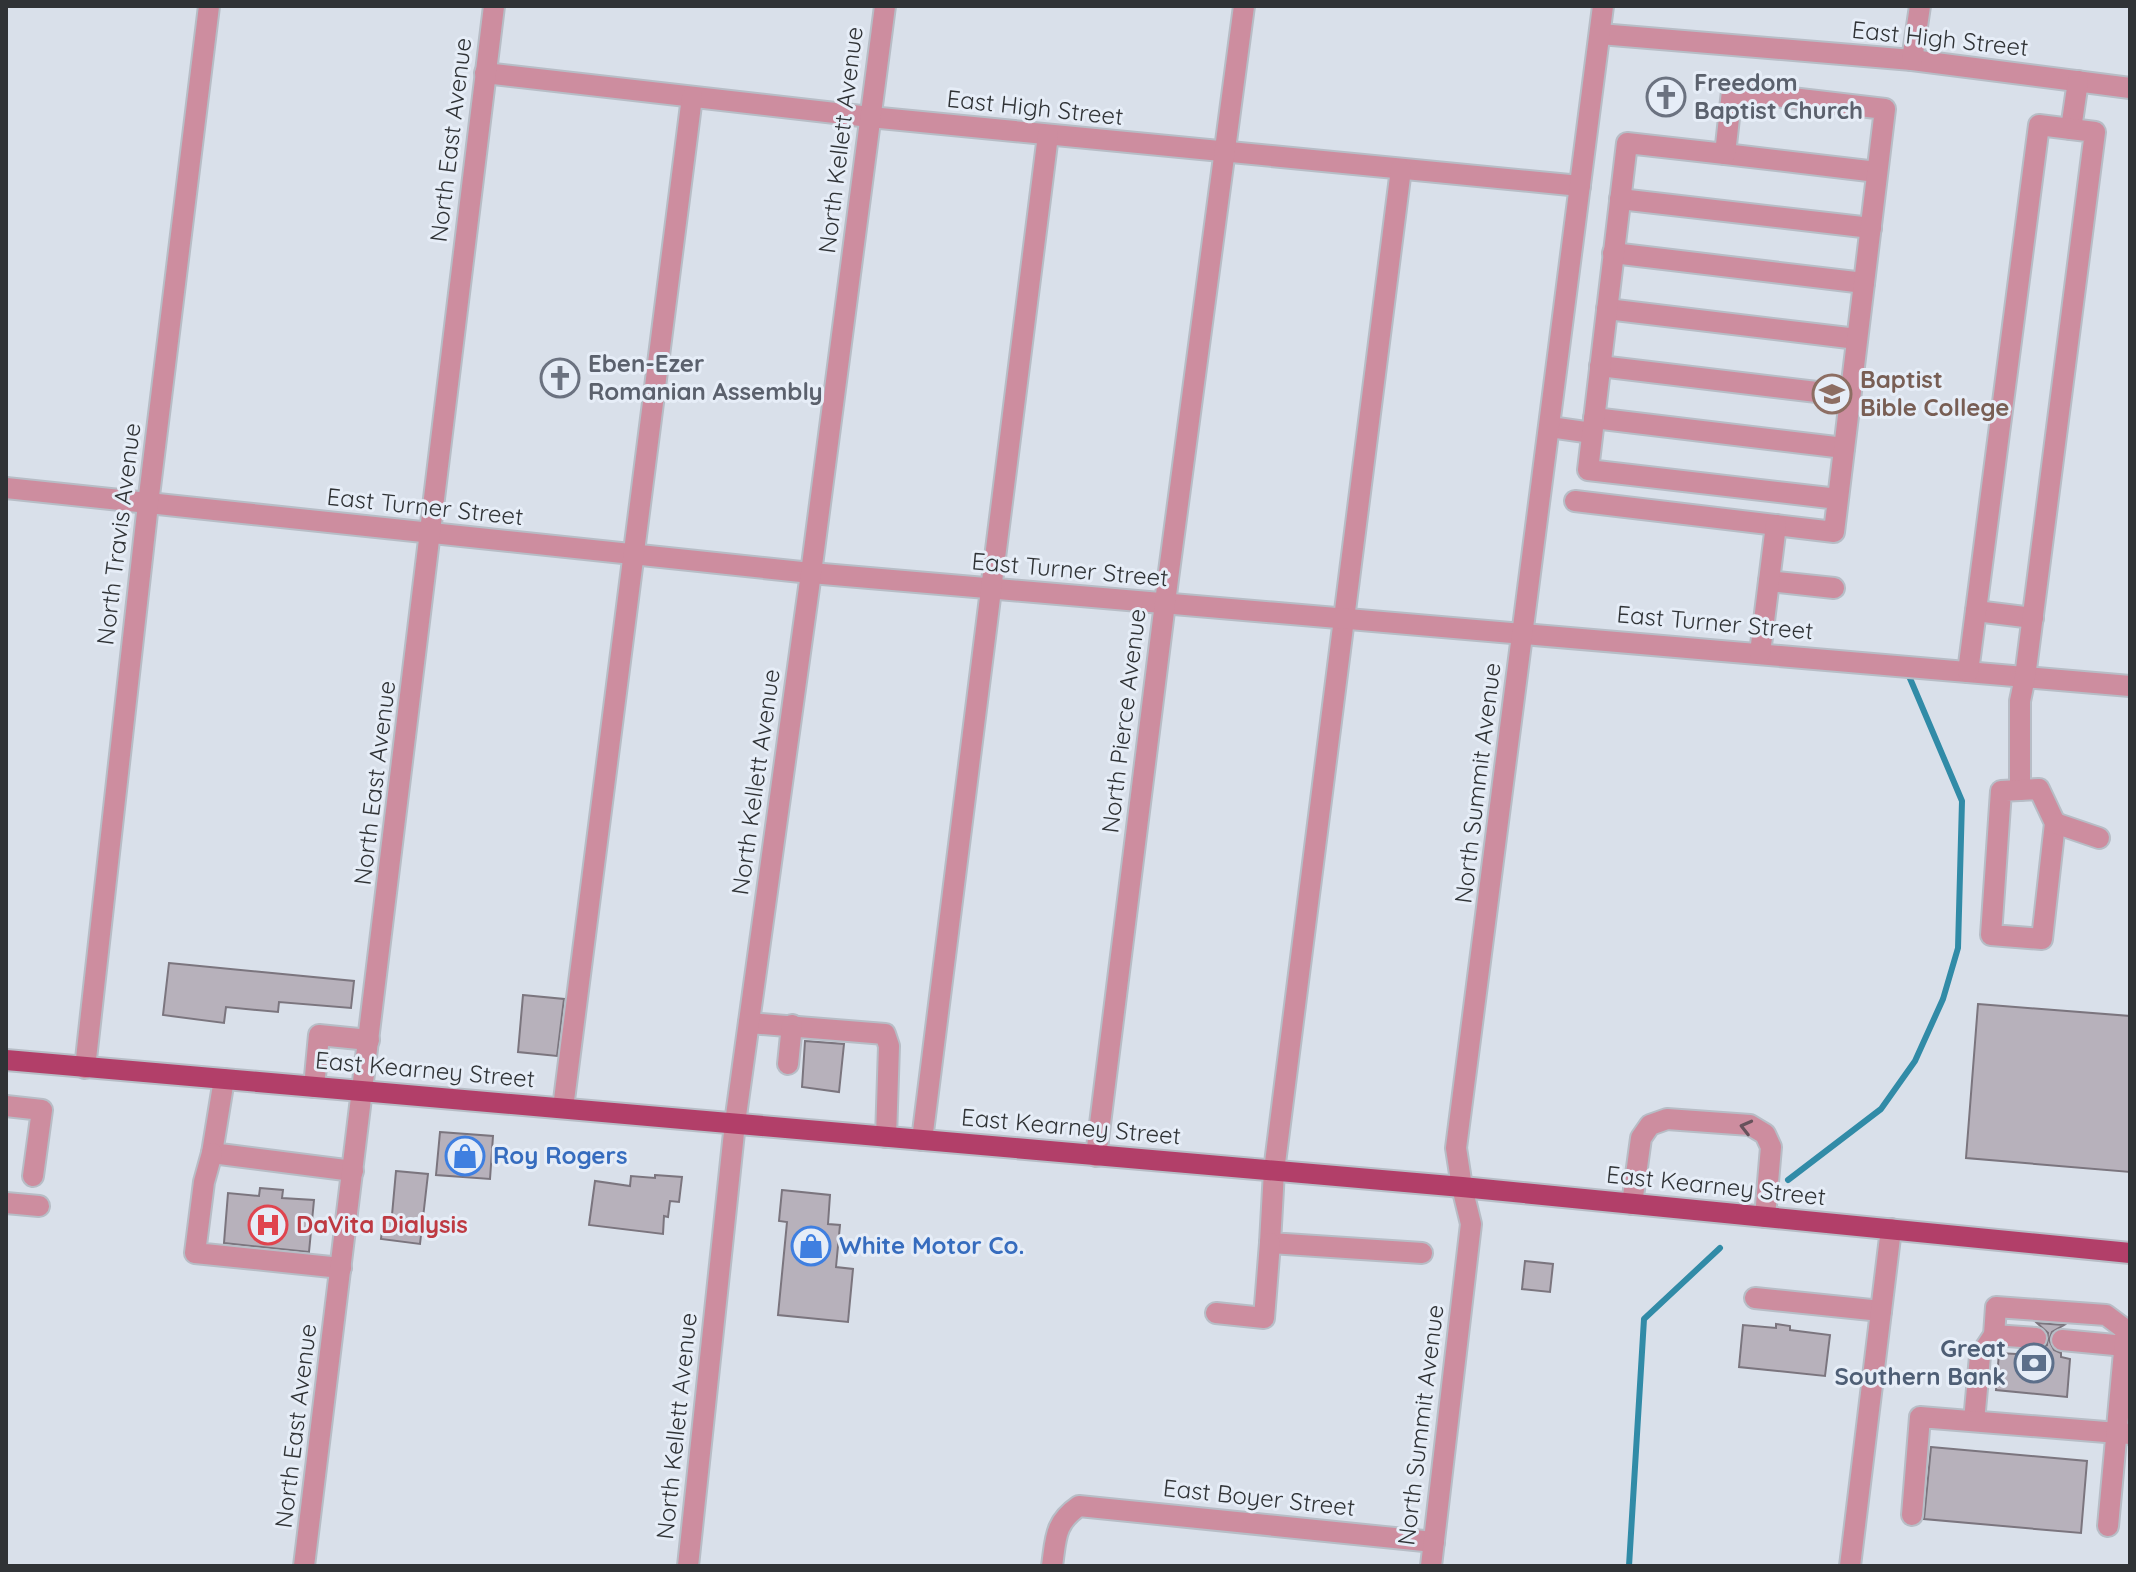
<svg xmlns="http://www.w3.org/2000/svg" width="2136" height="1572" font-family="Quicksand,sans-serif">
<rect width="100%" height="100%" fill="#d9e0ea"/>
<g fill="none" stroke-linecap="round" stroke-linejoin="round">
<g stroke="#318ba7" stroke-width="6">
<path d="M 1788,1180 L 1881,1109 L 1915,1061 L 1943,999 L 1958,948 L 1962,801 L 1909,676"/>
<path d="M 1629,1566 L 1644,1319 L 1720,1248"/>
</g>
</g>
<g fill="#b7b1bb" stroke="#7b757e" stroke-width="2">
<path d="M 169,963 L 354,981 L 351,1008 L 279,1002 L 278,1012 L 226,1007 L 224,1023 L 163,1015 Z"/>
<path d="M 523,995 L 564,999 L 557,1056 L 518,1052 Z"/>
<path d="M 1978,1004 L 2130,1016 L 2130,1172 L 1966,1158 Z"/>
<path d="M 805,1041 L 844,1044 L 839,1092 L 802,1087 Z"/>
<path d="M 440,1132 L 493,1136 L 490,1179 L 436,1175 Z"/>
<path d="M 396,1171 L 428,1174 L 420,1244 L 381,1239 L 384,1214 L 392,1215 Z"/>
<path d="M 655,1175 L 682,1177 L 679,1202 L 670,1201 L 668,1217 L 664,1216 L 663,1234 L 589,1225 L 595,1181 L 630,1186 L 631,1176 L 655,1178 Z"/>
<path d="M 260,1188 L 283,1190 L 282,1198 L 314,1200 L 309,1252 L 224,1243 L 228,1193 L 259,1196 Z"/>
<path d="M 782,1190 L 830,1195 L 828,1224 L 840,1225 L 836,1267 L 853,1269 L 848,1322 L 778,1315 L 787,1222 L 779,1221 Z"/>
<path d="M 1525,1261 L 1553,1264 L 1550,1292 L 1522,1289 Z"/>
<path d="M 2037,1323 L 2064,1325 L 2052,1332 L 2049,1340 L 2054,1350 L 2061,1353 L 2061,1357 L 2070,1359 L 2067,1397 L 1996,1390 L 1999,1353 L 2034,1355 L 2035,1351 L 2047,1345 L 2048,1333 Z"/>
<path d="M 1776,1324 L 1790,1326 L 1790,1330 L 1830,1335 L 1825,1376 L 1739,1367 L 1743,1325 L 1776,1328 Z"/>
<path d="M 1931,1447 L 2087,1461 L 2081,1533 L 1924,1519 Z"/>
</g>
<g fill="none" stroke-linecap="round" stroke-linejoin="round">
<defs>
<g id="minor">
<path d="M 1600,34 L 1912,60 L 2130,88"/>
<path d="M 1912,60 L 1920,6"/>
<path d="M 485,73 L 870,117 L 1580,186"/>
<path d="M 2071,129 L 2078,81"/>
<path d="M 1725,154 L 1877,172"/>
<path d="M 1401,169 L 1274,1171 L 1270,1243 L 1422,1253"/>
<path d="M 1620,199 L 1871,228"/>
<path d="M 1613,253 L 1864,283"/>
<path d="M 1607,309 L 1857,339"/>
<path d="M 1600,366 L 1850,396"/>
<path d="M 1594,418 L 1844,448"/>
<path d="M 1550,427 L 1592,433"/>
<path d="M 6,488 L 811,573 L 2130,686"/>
<path d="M 1575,501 L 1834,532 L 1838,499 L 1588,470 L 1627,143 L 1725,154 L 1732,91 L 1885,109 L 1838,499"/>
<path d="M 1769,581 L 1834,588"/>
<path d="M 1976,611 L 2033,618"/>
<path d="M 1760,653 L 1776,525"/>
<path d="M 1968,672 L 2039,125 L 2095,132 L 2025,677 L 2020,701 L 2020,790"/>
<path d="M 2039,789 L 2055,823 L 2042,939 L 1991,935 L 2001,791 Z"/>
<path d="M 2055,823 L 2099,838"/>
<path d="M 749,1023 L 885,1034 L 889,1046 L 886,1137"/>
<path d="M 788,1064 L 792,1025"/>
<path d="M 85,1068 L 148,504 L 209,6"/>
<path d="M 224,1079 L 212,1153 L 353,1171"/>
<path d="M 314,1087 L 319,1035 L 369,1040"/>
<path d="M 6,1106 L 42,1110 L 33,1176"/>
<path d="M 563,1108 L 692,97"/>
<path d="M 922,1140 L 1048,135"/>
<path d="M 212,1153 L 204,1182 L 195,1253 L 341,1268"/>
<path d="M 1096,1156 L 1168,579 L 1244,6"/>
<path d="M 6,1203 L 39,1206"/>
<path d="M 1632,1204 L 1641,1138 L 1650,1125 L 1667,1119 L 1750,1125 L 1765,1134 L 1771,1147 L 1765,1217"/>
<path d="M 1755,1298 L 1881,1311"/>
<path d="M 1216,1313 L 1264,1318 L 1270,1243"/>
<path d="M 1994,1335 L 2036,1338"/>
<path d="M 2062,1340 L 2125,1346"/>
<path d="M 1974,1421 L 1980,1356 L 1994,1335 L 1996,1307 L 2106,1315 L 2126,1330"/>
<path d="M 1912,1515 L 1920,1417 L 2130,1434"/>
<path d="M 2108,1526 L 2126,1330 L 2130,1331"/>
<path d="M 304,1566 L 494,6"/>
<path d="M 688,1566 L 735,1123 L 811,573 L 885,6"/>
<path d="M 1052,1566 C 1056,1539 1054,1523 1079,1506 L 1434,1542"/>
<path d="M 1431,1566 L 1471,1224 L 1462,1187 L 1456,1148 L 1603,6"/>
<path d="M 1850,1566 L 1891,1229"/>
</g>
<path id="major" d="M 6,1060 L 1462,1187 L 2130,1253"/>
</defs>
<use href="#minor" stroke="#b7bdc6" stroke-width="24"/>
<use href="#major" stroke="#b7bdc6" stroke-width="24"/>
<use href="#minor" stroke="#cd8d9f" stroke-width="20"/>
<use href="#major" stroke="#b23f69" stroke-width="20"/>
</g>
<defs><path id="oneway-chevron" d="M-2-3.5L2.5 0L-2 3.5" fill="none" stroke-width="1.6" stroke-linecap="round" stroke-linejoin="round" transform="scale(2)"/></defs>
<use stroke="#67525b" href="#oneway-chevron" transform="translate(1746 1127) rotate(-166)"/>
<defs>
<symbol id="church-ring" viewBox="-11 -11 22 22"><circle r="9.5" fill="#e6edf7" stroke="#6b7280" stroke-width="1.5"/><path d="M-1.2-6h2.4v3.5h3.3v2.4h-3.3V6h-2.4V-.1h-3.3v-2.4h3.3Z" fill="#6b7280"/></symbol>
<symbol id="university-ring" viewBox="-11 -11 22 22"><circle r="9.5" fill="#e6edf7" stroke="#8d6e63" stroke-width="1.5"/><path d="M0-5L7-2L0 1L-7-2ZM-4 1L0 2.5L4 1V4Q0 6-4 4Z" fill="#8d6e63"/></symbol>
<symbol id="shop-ring" viewBox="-11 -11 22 22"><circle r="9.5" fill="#e6edf7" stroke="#3f7fe0" stroke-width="1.5"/><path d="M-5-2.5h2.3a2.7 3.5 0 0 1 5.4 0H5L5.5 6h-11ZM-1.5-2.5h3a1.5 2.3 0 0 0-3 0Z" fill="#3f7fe0"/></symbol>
<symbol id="hospital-ring" viewBox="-11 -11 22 22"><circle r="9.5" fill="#e6edf7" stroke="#e0444e" stroke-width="1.5"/><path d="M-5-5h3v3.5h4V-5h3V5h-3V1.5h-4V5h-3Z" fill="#e0444e"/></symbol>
<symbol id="bank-ring" viewBox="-11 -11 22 22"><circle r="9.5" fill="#e6edf7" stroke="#5c6f8a" stroke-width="1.5"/><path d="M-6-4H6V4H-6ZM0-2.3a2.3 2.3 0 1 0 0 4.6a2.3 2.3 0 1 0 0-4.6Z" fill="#5c6f8a"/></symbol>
</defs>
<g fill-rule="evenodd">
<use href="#church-ring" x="1644" y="75" width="44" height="44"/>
<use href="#church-ring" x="538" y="356" width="44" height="44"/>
<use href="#university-ring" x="1810" y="372" width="44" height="44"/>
<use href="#shop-ring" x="443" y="1134" width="44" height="44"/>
<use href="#hospital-ring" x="246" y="1203" width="44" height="44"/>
<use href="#shop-ring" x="789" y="1224" width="44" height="44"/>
<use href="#bank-ring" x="2012" y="1341" width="44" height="44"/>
</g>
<g text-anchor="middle" stroke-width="6" stroke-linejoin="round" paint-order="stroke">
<g font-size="24" fill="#303336" stroke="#e6edf7">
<text transform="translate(1940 39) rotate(6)" y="8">East High Street</text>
<text transform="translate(1035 108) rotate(6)" y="8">East High Street</text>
<text transform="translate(451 140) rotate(-83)" y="8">North East Avenue</text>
<text transform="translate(841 140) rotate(-83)" y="8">North Kellett Avenue</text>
<text transform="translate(425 507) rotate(6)" y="8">East Turner Street</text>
<text transform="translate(119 534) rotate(-83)" y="8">North Travis Avenue</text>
<text transform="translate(1070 570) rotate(5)" y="8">East Turner Street</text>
<text transform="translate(1715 623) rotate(5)" y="8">East Turner Street</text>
<text transform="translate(1124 721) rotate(-83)" y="8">North Pierce Avenue</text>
<text transform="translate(756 782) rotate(-82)" y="8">North Kellett Avenue</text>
<text transform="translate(375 783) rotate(-83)" y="8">North East Avenue</text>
<text transform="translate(1478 783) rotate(-83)" y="8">North Summit Avenue</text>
<text transform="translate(425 1070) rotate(5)" y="8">East Kearney Street</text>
<text transform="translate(1071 1127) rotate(5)" y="8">East Kearney Street</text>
<text transform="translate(1716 1186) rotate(6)" y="8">East Kearney Street</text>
<text transform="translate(1421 1425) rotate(-83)" y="8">North Summit Avenue</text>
<text transform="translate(296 1426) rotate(-83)" y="8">North East Avenue</text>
<text transform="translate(677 1426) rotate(-84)" y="8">North Kellett Avenue</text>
<text transform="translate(1259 1498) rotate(6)" y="8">East Boyer Street</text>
</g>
<g font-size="24" font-weight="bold" fill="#5b616d" stroke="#e6edf7" text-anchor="start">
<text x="1694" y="91">Freedom<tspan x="1694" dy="28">Baptist Church</tspan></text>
<text x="588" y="372">Eben-Ezer<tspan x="588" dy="28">Romanian Assembly</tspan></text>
</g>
<g font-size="24" font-weight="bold" fill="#785e54" stroke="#e6edf7" text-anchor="start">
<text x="1860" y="388">Baptist<tspan x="1860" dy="28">Bible College</tspan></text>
</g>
<g font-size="24" font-weight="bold" fill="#366cbe" stroke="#e6edf7" text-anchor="start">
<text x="493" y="1164">Roy Rogers</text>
<text x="839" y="1254">White Motor Co.</text>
</g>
<g font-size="24" font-weight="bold" fill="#be3a42" stroke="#e6edf7" text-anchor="start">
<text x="296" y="1233">DaVita Dialysis</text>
</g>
<g font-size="24" font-weight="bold" fill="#4e5e75" stroke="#e6edf7" text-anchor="end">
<text x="2006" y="1357">Great<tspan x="2006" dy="28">Southern Bank</tspan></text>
</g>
</g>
<rect width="2136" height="1572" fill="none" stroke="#303336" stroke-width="16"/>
</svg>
